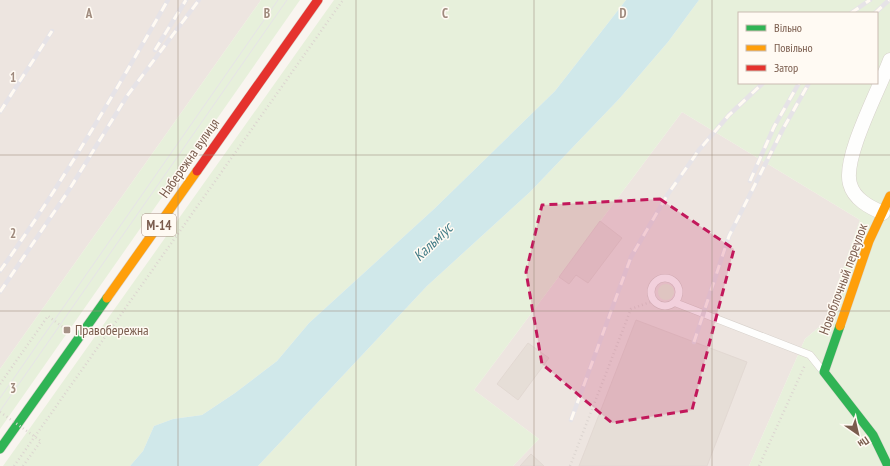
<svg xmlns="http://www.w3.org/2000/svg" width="890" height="466" font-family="'PT Sans Narrow',sans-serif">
<rect width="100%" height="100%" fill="#f9f5f0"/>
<g fill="#ede5e0">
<path d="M 0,0 L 261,0 L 0,369 Z"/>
<path d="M 682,112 L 860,220 L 824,323 L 805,339 L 749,466 L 513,466 L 539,439 L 474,390 Z"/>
</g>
<g fill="#e7f0db" fill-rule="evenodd">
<path d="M 261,0 L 300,0 L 0,429 L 0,369 Z"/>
<path d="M 334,0 L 626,0 L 555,91 L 434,209 L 309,323 L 277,361 L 235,393 L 202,415 L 173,419 L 154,426 L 143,451 L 130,466 L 3,466 Z"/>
<path d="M 699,0 L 890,0 L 890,466 L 749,466 L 805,339 L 824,323 L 860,220 L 682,112 L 474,390 L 539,439 L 513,466 L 258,466 L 427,286 L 530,192 L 619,99 L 668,42 ZM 739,13 L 877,13 L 877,83 L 739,83 Z"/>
<circle cx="666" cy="292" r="8"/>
</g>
<path fill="#d0e8ea" d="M 626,0 L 699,0 L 668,42 L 619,99 L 530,192 L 427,286 L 258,466 L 130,466 L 143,451 L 154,426 L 173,419 L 202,415 L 235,393 L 277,361 L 309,323 L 434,209 L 555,91 Z"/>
<g fill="#e6ded7" stroke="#e2d8d2">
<path d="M 600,221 L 622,238 L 588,283 L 576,275 L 569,284 L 559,277 Z"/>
<path d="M 636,320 L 747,362 L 707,466 L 579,466 Z"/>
<path d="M 528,343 L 549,358 L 518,400 L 497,384 Z"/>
<path d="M 531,454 L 544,466 L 520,466 Z"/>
</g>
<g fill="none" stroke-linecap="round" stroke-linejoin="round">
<defs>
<g id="lane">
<circle cx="665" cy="292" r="14"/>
<path d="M 676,303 L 810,355 L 822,370"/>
</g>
<path id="street" d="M 883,213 C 869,207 854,199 850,184 C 842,158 880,88 890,60"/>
<g id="fast">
<path d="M 840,326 L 824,372 L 873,435 L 888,466"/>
<path d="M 0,449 L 107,298"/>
</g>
<g id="slow">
<path d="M 107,298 L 197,171"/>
<path d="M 840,326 L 869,241 L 890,196"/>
</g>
<path id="jam" d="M 197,171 L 318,0"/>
</defs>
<use href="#lane" stroke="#d7d1cb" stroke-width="8"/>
<use href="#street" stroke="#d7d1cb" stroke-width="15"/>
<use href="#fast" stroke="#d9d2cb" stroke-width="10"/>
<use href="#slow" stroke="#d9d2cb" stroke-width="10"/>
<use href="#jam" stroke="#d9d2cb" stroke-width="10"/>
<g stroke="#dcd5d0" stroke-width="2.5" stroke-dasharray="1 3" stroke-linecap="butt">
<path d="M 0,384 L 48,316 L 64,328"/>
<path d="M 14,466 L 343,0"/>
<path d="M 23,466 L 41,441"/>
<path d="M 570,466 L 631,309 L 653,301"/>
<path d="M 759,466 L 805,365"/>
</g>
<use href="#lane" stroke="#fefefd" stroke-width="7"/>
<use href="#street" stroke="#fefefd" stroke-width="14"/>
<use href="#fast" stroke="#30b455" stroke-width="9"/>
<use href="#slow" stroke="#ff9f0a" stroke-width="9"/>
<use href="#jam" stroke="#e5322d" stroke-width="9"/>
<g stroke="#e6e3e7" stroke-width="1">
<path d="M 0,398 L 278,0"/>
<path d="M 0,411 L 287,0"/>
</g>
<defs>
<g id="rail">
<path d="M 851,13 L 870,0"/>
<path d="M 875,13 L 889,0"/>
<path d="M 155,50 L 186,0"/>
<path d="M 0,112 L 52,31"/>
<path d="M 750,181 L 774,127 L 799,83"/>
<path d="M 0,271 C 62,184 115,92 168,0"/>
<path d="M 0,292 L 69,190 L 127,96 L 199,0"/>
<path d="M 694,342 L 729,236 L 783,129 L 809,83"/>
<path d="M 571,420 L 631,257 L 668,194 L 699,150 L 729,115 L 763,83"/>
</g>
</defs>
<use href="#rail" stroke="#e6e3e7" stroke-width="4.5"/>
<use href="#rail" stroke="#fffaf3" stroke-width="3" stroke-dasharray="9" stroke-linecap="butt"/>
<path stroke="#dcd5d0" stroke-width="2.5" stroke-dasharray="1 3" stroke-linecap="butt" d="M 0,412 L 41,441"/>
</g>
<path fill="#c2185b" fill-opacity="0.2" stroke="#c2185b" stroke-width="3" stroke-dasharray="8 5" stroke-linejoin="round" d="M 660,199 L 734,249 L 692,410 L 612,423 L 542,364 L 526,272 L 542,205 Z"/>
<path fill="none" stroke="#9f8a7d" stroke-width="1" stroke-opacity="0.55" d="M 178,0 L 178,466M 356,0 L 356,466M 534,0 L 534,466M 712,0 L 712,466M 0,155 L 890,155M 0,311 L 890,311"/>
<rect fill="#a69286" stroke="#fffaf3" stroke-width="1.5" x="63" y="326" width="8" height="8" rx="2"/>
<g text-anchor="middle" stroke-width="3" stroke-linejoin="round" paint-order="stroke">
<rect fill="#fffaf3" stroke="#a28b7f" stroke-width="1" x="142" y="214" width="34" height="22" rx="3"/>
<g font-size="13" font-weight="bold" fill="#7a5c4d">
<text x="159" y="230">М-14</text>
</g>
<g font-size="14" fill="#7a5c4d" stroke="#fffaf3">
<text transform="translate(189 158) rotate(-55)" y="5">Набережна вулиця</text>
<text transform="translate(843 279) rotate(-70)" y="5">Новоблочный переулок</text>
</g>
<g font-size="14" fill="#7a5c4d" stroke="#fffaf3" text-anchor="start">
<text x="75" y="335">Правобережна</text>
</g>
<g font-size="15" font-style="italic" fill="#437c86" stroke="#fffaf3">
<text transform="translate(433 242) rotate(-44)" y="5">Кальміус</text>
</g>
</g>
<g font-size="13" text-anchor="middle" font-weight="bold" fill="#9f8a7d" stroke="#fffaf3" stroke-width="3" stroke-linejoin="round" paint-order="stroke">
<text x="89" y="18">A</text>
<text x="267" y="18">B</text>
<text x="445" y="18">C</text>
<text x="623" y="18">D</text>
<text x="13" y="82">1</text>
<text x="13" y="238">2</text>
<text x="13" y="393">3</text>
</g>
<rect x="738" y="12" width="140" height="72" fill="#fffaf3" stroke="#cabbb1"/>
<rect x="746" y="25" width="20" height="6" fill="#30b455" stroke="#cabbb1"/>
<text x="774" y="32" font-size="12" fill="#7a5c4d">Вільно</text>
<rect x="746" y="45" width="20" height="6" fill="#ff9f0a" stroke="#cabbb1"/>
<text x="774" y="52" font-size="12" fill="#7a5c4d">Повільно</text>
<rect x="746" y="65" width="20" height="6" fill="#e5322d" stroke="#cabbb1"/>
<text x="774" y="72" font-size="12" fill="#7a5c4d">Затор</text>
<g transform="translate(858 434) rotate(146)" stroke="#fffaf3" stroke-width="3" paint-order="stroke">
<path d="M0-3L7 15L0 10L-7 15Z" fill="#7a5c4d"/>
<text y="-6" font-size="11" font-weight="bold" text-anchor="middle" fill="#7a5c4d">Пн</text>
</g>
</svg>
